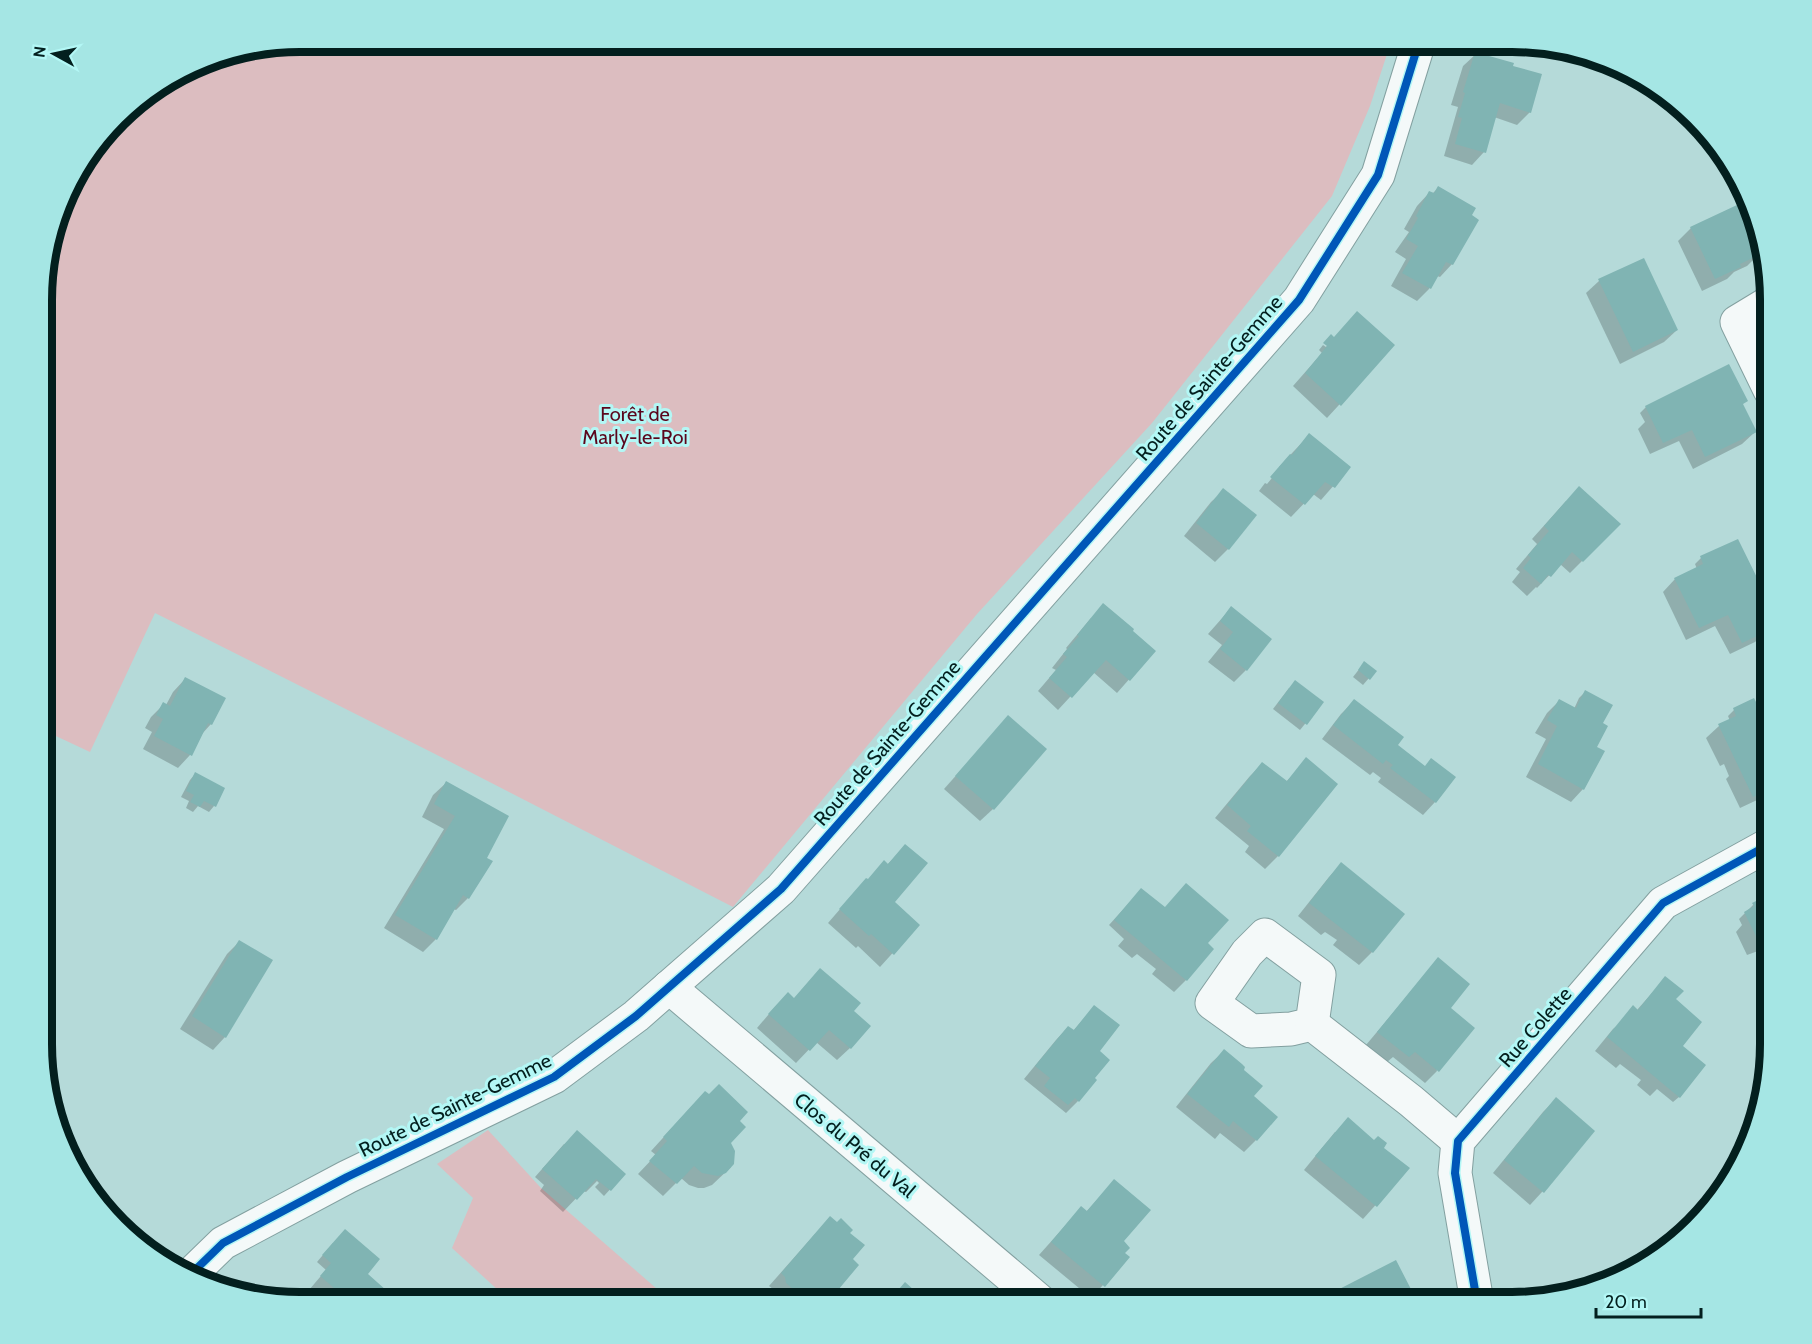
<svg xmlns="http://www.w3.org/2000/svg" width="1812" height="1344" font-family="Cabin,sans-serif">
<rect width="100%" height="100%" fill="#b5dad9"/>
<g fill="#dcbdc0">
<path d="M 300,42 L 1391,42 L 1370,106 L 1332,196 L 1152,423 L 977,614 L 733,907 L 437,755 L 155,613 L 90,752 L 43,730 L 44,266 L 76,171 L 130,106 L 217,56 Z"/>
<path d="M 488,1130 L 541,1188 L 672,1302 L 511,1302 L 452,1248 L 473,1198 L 437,1164 Z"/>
</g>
<g fill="#0003">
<path d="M 1514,43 L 1528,43 L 1533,44 L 1529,48 Z"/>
<path d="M 1476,54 L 1530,112 L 1517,125 L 1494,117 L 1484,152 L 1472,165 L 1444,156 L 1458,107 L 1451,105 L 1463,66 Z"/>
<path d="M 1438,188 L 1470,215 L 1452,264 L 1440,277 L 1437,276 L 1429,289 L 1417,301 L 1391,286 L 1406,259 L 1395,252 L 1409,232 L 1404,229 L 1417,206 L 1429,193 L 1432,194 Z"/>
<path d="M 1749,208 L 1759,254 L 1747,266 L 1734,272 L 1727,279 L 1702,291 L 1678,241 L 1691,228 Z"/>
<path d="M 1643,260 L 1677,330 L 1664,342 L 1620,364 L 1586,293 L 1599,281 Z"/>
<path d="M 1334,338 L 1393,346 L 1327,418 L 1293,386 L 1322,353 L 1319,350 L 1323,345 L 1326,347 Z"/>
<path d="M 1742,405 L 1755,432 L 1742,444 L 1693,469 L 1679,441 L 1650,454 L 1638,429 L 1645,422 L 1640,413 L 1646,407 Z"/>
<path d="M 1309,435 L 1349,468 L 1321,500 L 1313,494 L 1291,517 L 1259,491 L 1265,483 L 1267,484 L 1281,467 L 1279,467 Z"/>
<path d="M 1224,490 L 1255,515 L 1228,549 L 1215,562 L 1184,536 L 1211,502 Z"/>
<path d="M 1566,501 L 1587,556 L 1570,573 L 1560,564 L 1537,588 L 1536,587 L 1527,596 L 1512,582 L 1520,572 L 1516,569 L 1537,544 L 1532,539 Z"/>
<path d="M 1701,558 L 1770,608 L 1770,632 L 1762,635 L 1755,642 L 1730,654 L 1715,626 L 1686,640 L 1663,592 L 1675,579 L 1697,569 L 1695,564 Z"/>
<path d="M 1231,608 L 1246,670 L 1234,682 L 1208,662 L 1222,645 L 1208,634 Z"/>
<path d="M 1091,618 L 1131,631 L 1154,651 L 1117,693 L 1093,672 L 1058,710 L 1038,691 L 1056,670 L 1052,668 L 1067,649 L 1066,648 Z"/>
<path d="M 1364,663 L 1375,671 L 1363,685 L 1353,677 Z"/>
<path d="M 185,679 L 211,724 L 201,735 L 190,755 L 178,768 L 143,749 L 152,732 L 145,728 L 151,717 L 164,704 L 166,705 L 173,692 Z"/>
<path d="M 1289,688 L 1322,703 L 1300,730 L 1273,709 Z"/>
<path d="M 1585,692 L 1601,724 L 1583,789 L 1571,802 L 1526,777 L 1546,739 L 1535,733 L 1547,713 L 1559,701 L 1574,709 L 1579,698 Z"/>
<path d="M 1753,700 L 1757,708 L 1770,716 L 1770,794 L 1740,808 L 1726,779 L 1729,776 L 1724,764 L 1720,766 L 1706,738 L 1719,726 L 1730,721 L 1728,716 L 1734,710 Z"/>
<path d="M 1354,701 L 1396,745 L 1424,767 L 1454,777 L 1435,802 L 1423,815 L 1378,782 L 1381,778 L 1373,772 L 1370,775 L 1322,739 L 1341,714 Z"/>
<path d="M 1008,717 L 993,809 L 980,821 L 944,789 Z"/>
<path d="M 1307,760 L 1336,784 L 1278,856 L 1265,869 L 1245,852 L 1249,846 L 1215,818 L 1250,776 L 1262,764 L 1286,782 Z"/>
<path d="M 195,774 L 214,806 L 209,812 L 198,806 L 193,812 L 186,808 L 189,801 L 181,797 L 190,780 Z"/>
<path d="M 446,783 L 485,858 L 468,898 L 456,910 L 453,909 L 436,939 L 423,952 L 384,928 L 444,829 L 422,817 L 433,795 Z"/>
<path d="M 905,846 L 893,903 L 918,925 L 880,967 L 858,946 L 856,948 L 828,923 L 854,893 L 887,865 Z"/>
<path d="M 1341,864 L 1403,914 L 1372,952 L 1359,965 L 1333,945 L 1337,940 L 1325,932 L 1321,935 L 1298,916 L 1329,877 Z"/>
<path d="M 1770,896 L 1769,957 L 1761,961 L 1758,951 L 1747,955 L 1736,932 L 1742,925 L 1739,919 L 1753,905 Z"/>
<path d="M 1129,903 L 1201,949 L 1186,980 L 1174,992 L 1152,974 L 1156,969 L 1137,954 L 1132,958 L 1118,946 L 1124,939 L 1109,925 Z"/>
<path d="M 239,942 L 225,1037 L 213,1050 L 180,1029 L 227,954 Z"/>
<path d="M 1419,982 L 1437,1071 L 1425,1083 L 1393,1057 L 1387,1062 L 1366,1045 Z"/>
<path d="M 1652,993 L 1674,999 L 1681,1046 L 1679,1097 L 1673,1102 L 1657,1089 L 1650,1096 L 1637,1085 L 1641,1080 L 1620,1064 L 1616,1068 L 1595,1051 L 1613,1029 L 1637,1010 Z"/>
<path d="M 794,999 L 852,1012 L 850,1048 L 837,1060 L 816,1042 L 796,1063 L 757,1028 L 775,1007 Z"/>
<path d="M 1094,1007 L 1078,1101 L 1066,1113 L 1024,1079 L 1056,1040 L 1068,1027 L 1073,1031 Z"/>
<path d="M 1224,1051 L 1252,1097 L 1256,1140 L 1244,1152 L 1220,1133 L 1215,1139 L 1176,1107 L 1211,1063 Z"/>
<path d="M 1556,1099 L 1593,1131 L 1542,1192 L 1530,1205 L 1493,1173 L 1543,1112 Z"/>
<path d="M 693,1105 L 738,1121 L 729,1143 L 731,1167 L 712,1185 L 704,1188 L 698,1188 L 689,1185 L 681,1178 L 663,1196 L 638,1174 L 656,1155 L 651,1151 Z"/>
<path d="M 1335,1132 L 1382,1148 L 1408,1169 L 1363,1219 L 1304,1170 Z"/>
<path d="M 564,1144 L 624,1174 L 604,1196 L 595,1187 L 599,1183 L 597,1181 L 586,1192 L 583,1191 L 563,1212 L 540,1191 L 544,1185 L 535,1177 Z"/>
<path d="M 1731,1160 L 1738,1162 L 1706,1214 L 1701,1218 L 1703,1216 L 1706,1204 L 1711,1199 L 1719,1173 Z"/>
<path d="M 1114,1181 L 1123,1254 L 1128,1258 L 1091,1298 L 1039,1255 L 1081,1208 L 1086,1212 Z"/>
<path d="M 849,1233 L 851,1259 L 832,1295 L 826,1301 L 820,1302 L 816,1298 L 813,1302 L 780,1302 L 774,1296 L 773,1289 L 769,1286 L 815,1234 Z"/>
<path d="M 333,1243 L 392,1302 L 322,1301 L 309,1290 L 326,1270 L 317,1262 Z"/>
</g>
<g fill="#80b4b3">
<path d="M 1475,52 L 1514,63 L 1513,66 L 1542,74 L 1531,113 L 1500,103 L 1486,153 L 1455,144 L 1462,118 L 1458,117 L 1465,93 L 1463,92 Z"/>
<path d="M 1438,186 L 1476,208 L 1472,215 L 1479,220 L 1453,265 L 1446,262 L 1431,289 L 1402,273 L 1418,246 L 1406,239 L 1418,218 L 1416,216 L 1429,191 L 1434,193 Z"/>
<path d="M 1737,205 L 1740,211 L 1748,207 L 1759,255 L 1740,264 L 1741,267 L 1715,279 L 1690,227 Z"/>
<path d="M 1644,258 L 1678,330 L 1633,352 L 1598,279 Z"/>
<path d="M 1357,311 L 1395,345 L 1341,406 L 1305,373 L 1327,346 L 1323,343 L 1331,334 L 1334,337 Z"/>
<path d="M 1729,364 L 1748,401 L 1743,404 L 1757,432 L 1705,457 L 1692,430 L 1663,443 L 1645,406 Z"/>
<path d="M 1309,433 L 1351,467 L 1335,488 L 1325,482 L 1305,505 L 1270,477 L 1290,454 L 1292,455 Z"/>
<path d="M 1579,486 L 1621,524 L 1583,562 L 1572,552 L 1551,577 L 1548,575 L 1541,584 L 1523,568 L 1531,558 L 1528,555 L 1549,531 L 1544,526 Z"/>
<path d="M 1223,488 L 1257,515 L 1229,550 L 1196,523 Z"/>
<path d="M 1738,539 L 1770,604 L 1770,630 L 1742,643 L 1728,615 L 1699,628 L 1674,578 L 1703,564 L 1700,556 Z"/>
<path d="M 1103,603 L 1134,629 L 1133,631 L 1156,651 L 1130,681 L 1106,660 L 1072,698 L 1049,678 L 1067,657 L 1063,654 L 1079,636 L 1077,635 Z"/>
<path d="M 1231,606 L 1272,639 L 1247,671 L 1220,649 L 1233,632 L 1220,621 Z"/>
<path d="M 1364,661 L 1377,671 L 1370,680 L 1358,670 Z"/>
<path d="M 185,677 L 226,698 L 212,725 L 208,723 L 192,756 L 154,736 L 163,719 L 156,715 L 163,702 L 170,706 Z"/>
<path d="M 1295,680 L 1324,702 L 1307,725 L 1278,703 Z"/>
<path d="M 1585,690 L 1613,705 L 1603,723 L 1608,726 L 1597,747 L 1605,751 L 1584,790 L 1538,764 L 1557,726 L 1547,720 L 1559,699 L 1576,708 Z"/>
<path d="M 1754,698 L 1758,706 L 1765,702 L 1770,713 L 1770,789 L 1753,797 L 1718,724 L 1736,716 L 1733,708 Z"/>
<path d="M 1354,699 L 1404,737 L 1398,745 L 1425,766 L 1431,758 L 1456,777 L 1436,803 L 1390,768 L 1393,765 L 1386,760 L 1383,764 L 1333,725 Z"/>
<path d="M 1008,715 L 1047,749 L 994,810 L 955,776 Z"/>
<path d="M 1306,757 L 1338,784 L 1279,857 L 1247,831 L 1251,826 L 1227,805 L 1262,762 L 1287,781 Z"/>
<path d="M 195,772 L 225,788 L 216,807 L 204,801 L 200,807 L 190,802 L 194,795 L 186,791 Z"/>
<path d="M 446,781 L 509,816 L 487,858 L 493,861 L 469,899 L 463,895 L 437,940 L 395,915 L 455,816 L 434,804 Z"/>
<path d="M 905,844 L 928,863 L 895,902 L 920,925 L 894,955 L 871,934 L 869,936 L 839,909 L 866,878 L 868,879 L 884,860 L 888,864 Z"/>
<path d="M 1341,862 L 1405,914 L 1373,953 L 1309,903 Z"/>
<path d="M 1186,883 L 1229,920 L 1208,943 L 1214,949 L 1187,981 L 1114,920 L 1141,888 L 1165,907 Z"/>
<path d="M 1770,894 L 1770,940 L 1760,944 L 1744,912 L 1754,906 L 1752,903 Z"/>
<path d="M 239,940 L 273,960 L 226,1038 L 192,1016 Z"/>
<path d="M 1438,957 L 1470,984 L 1451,1008 L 1475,1028 L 1439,1072 L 1415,1052 L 1409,1057 L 1377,1032 Z"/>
<path d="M 820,968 L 861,1003 L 854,1011 L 871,1026 L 851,1049 L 829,1030 L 810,1051 L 768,1014 L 788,992 L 794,998 Z"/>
<path d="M 1665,976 L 1684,991 L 1676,999 L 1702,1022 L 1683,1046 L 1706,1065 L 1680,1098 L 1607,1037 L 1633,1005 L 1638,1010 Z"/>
<path d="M 1094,1005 L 1120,1025 L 1100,1051 L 1110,1060 L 1095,1078 L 1097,1080 L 1079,1102 L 1075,1098 L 1068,1105 L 1044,1086 L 1050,1078 L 1035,1066 L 1068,1026 L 1074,1030 Z"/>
<path d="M 1224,1049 L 1242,1064 L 1245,1067 L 1244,1070 L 1263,1086 L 1254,1096 L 1278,1117 L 1257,1141 L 1233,1121 L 1229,1127 L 1187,1094 Z"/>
<path d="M 719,1084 L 748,1112 L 740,1121 L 746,1127 L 731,1143 L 735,1151 L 734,1164 L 726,1173 L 718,1176 L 702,1173 L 694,1166 L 677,1184 L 649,1161 L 667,1141 L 663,1137 L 705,1091 L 709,1094 Z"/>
<path d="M 1556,1097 L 1595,1131 L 1544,1193 L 1504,1160 Z"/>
<path d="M 1348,1117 L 1374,1140 L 1378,1136 L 1387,1143 L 1384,1148 L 1410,1168 L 1377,1207 L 1315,1156 Z"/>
<path d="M 577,1130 L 626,1174 L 611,1191 L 596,1179 L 577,1200 L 542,1169 Z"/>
<path d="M 1731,1158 L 1739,1161 L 1724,1185 Z"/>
<path d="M 1114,1179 L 1151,1210 L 1124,1241 L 1130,1248 L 1125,1253 L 1130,1257 L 1105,1287 L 1051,1242 L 1081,1206 L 1087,1211 Z"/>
<path d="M 1712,1196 L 1716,1197 L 1709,1210 L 1708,1210 Z"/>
<path d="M 830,1216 L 837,1222 L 841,1218 L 853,1230 L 850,1233 L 865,1245 L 853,1259 L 859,1265 L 833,1296 L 825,1290 L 813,1302 L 807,1296 L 801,1296 L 786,1283 L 785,1277 L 781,1273 Z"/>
<path d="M 345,1229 L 380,1259 L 368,1274 L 396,1299 L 394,1302 L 349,1301 L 320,1276 L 331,1263 L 322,1255 Z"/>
<path d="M 1396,1260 L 1415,1297 L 1408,1300 L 1409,1302 L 1314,1302 Z"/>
<path d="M 905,1282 L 924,1299 L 928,1302 L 888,1302 Z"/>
</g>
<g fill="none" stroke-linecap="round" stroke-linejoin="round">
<defs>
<g id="street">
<path d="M 1770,390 L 1737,322 L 1770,302"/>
<path d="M 1265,935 L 1319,975 L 1312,1024 L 1291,1029 L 1251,1031 L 1212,1003 L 1247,953 Z"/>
<path d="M 669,987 L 1041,1302"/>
<path d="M 1312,1024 L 1411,1101 L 1458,1141"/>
<path d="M 190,1275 L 223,1243 L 347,1177 L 554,1077 L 636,1016 L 781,889 L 1299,300 L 1378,175 L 1419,42"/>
<path d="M 1477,1302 L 1455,1173 L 1458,1141 L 1663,903 L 1770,844"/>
</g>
</defs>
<use href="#street" stroke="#83a0a0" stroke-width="35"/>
<use href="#street" stroke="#f4f9f9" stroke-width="33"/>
<defs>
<g id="cycleway">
<path d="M 190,1275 L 223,1243 L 347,1177 L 554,1077 L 636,1016 L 781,889 L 1299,300 L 1378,175 L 1419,42"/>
<path d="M 1477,1302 L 1455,1173 L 1458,1141 L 1663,903 L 1770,844"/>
</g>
</defs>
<use href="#cycleway" stroke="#b3f7f5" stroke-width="11"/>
<use href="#cycleway" stroke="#0057b8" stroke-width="8"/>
</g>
<g text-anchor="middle" stroke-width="6" stroke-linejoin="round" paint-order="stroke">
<g font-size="20" fill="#031f1e" stroke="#b3f7f5">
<text transform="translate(1209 378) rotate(-49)" y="7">Route de Sainte-Gemme</text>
<text transform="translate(887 743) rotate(-49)" y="7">Route de Sainte-Gemme</text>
<text transform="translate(1535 1027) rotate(-49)" y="7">Rue Colette</text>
<text transform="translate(455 1105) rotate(-26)" y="7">Route de Sainte-Gemme</text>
<text transform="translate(855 1145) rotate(40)" y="7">Clos du Pré du Val</text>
</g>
<g font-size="20" fill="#5b061c" stroke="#b3f7f5">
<text x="635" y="421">Forêt de<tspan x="635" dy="23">Marly-le-Roi</tspan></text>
</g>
</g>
<path d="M0 0H1812V1344H0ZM300 52H1512A248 248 0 0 1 1760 300V1044A248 248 0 0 1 1512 1292H300A248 248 0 0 1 52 1044V300A248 248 0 0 1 300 52Z" fill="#a5e6e4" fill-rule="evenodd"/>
<path fill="none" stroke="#031f1e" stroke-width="8" d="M300 52H1512A248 248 0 0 1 1760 300V1044A248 248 0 0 1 1512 1292H300A248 248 0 0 1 52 1044V300A248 248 0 0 1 300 52Z"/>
<g transform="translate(54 54) rotate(278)" stroke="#b3f7f5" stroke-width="4.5" paint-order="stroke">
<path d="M0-4.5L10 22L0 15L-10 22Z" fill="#031f1e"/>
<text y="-9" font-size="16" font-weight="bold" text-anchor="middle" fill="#031f1e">N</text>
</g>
<path d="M1596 1308v9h105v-9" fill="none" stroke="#031f1e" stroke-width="3"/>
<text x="1605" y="1308" font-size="18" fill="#031f1e" stroke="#b3f7f5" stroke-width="4.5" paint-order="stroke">20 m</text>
</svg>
